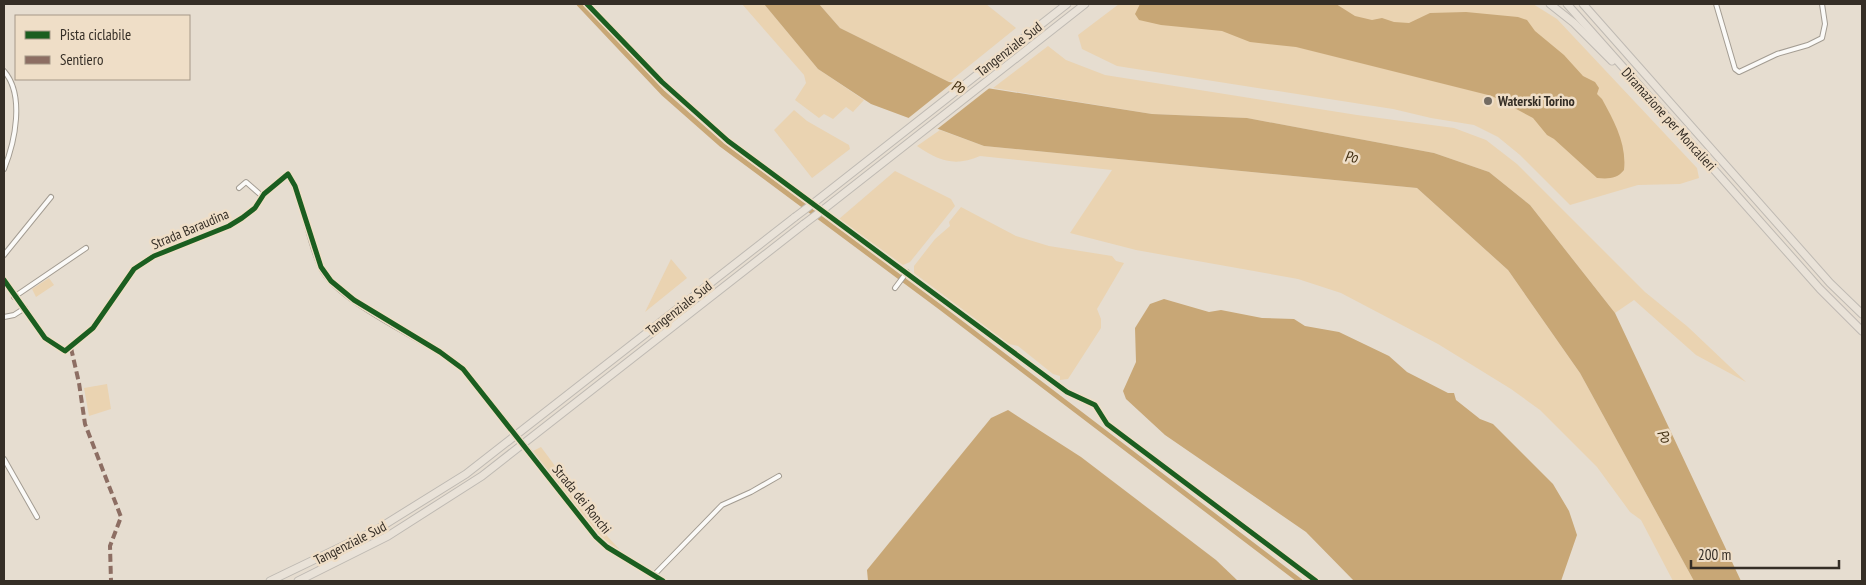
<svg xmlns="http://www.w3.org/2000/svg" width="1866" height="585" font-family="'PT Sans Narrow',sans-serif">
<rect width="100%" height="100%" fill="#e6ddd0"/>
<g fill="#ead3b1">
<path d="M 742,4 L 764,4 L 818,69 L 864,100 L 853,112 L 846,107 L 833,119 L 824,114 L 819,118 L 795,100 L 806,83 L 804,75 Z"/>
<path d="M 819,4 L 986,4 L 1016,28 L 949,82 L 840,28 Z"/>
<path d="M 1119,4 L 1533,4 L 1557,19 L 1697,168 L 1699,178 L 1680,184 L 1638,185 L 1570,205 L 1520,155 L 1498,137 L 1474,125 L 1431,118 L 1393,109 L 1117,66 L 1082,49 L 1078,35 Z"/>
<path d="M 1048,46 L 1066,60 L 1105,75 L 1357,115 L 1454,128 L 1486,140 L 1517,164 L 1645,292 L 1688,327 L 1746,382 L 1696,355 L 1634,300 L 1615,313 L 1530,205 L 1489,172 L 1434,153 L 1247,118 L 1152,114 L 993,88 Z"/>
<path d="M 794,110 L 807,121 L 849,145 L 850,149 L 812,178 L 774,130 Z"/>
<path d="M 940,130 L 984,146 L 1417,188 L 1508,270 L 1580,373 L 1694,581 L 1673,581 L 1641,520 L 1630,512 L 1597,467 L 1540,410 L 1511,389 L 1438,344 L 1341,293 L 1298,279 L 1136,250 L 1070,233 L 1112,170 L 980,156 C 955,167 939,161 917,146 Z"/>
<path d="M 895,171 L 951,199 L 955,206 L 910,262 L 903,265 L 839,219 Z"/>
<path d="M 961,207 L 1016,236 L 1049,246 L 1112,256 L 1116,261 L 1124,263 L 1097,309 L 1101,319 L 1101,328 L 1068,379 L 1060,380 L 1060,376 L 1053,374 L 1018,346 L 1009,344 L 914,273 L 914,266 L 935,239 L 950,226 L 949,222 Z"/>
<path d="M 671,259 L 687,278 L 645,312 Z"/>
<path d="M 49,278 L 54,285 L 36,297 L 32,289 Z"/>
<path d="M 107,384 L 111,409 L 89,416 L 84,388 Z"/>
<path d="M 541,447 L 608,537 L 620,550 C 584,531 559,482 533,451 Z"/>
</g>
<g fill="#c8a776">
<path d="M 764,4 L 819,4 L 840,28 L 949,82 L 1152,114 L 1247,118 L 1434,153 L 1489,172 L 1530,205 L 1615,313 L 1741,581 L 1694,581 L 1580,373 L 1508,270 L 1417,188 L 984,146 L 871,104 L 818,69 Z"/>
<path d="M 1140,4 L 1336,4 L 1355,16 L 1372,20 L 1382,18 L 1394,22 L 1409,23 L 1430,13 L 1466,12 L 1518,17 L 1527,20 L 1535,31 L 1564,55 L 1583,76 L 1595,82 L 1599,88 L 1597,94 L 1602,99 C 1614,121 1627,144 1624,170 C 1617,179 1608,179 1597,178 L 1554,139 L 1547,135 L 1533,118 L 1492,96 L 1296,47 L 1250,42 L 1222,31 L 1161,25 L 1139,20 L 1135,14 Z"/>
<path d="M 1164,299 L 1209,312 L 1221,310 L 1262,318 L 1294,319 L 1305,326 L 1339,332 L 1389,356 L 1407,372 L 1448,393 L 1454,393 L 1456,400 L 1480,419 L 1493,424 L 1553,484 L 1569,511 L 1577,535 L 1561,581 L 1354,581 L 1306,532 L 1165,435 L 1126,399 L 1123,391 L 1136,362 L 1135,328 L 1150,304 Z"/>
<path d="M 1008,410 L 1081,457 L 1216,560 L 1238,581 L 868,581 L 867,570 L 991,418 Z"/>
</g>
<path fill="#e6ddd0" d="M 956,80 L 992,86 L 936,130 L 906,120 Z"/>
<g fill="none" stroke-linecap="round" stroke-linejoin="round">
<path stroke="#c8a776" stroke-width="5" d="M 579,4 L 663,93 L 722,145 L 940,307 L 1300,581"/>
<defs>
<g id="street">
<path d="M 587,4 L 662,82 L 728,141 L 1067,392 L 1095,405 L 1107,424 L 1169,470"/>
<path d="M 1716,4 L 1735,69 L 1739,72 L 1777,54 L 1808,45 L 1822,38 L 1825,24 L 1822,4"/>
<path d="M 4,71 C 25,95 15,142 4,169"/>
<path d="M 239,188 L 246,182 L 262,196"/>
<path d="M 4,255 L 51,197"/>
<path d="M 4,280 L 45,338 L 65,351 L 93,328 L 134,269 L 154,256 L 229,226 L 242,218 L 255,208 L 264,194 L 288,174 C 305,203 307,238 321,268 C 337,301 420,338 452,360 L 463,369 L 508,425"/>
<path d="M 895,288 L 907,272"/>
<path d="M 14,297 L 86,248"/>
<path d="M 4,317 L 14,315 L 25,308"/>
<path d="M 4,459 L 37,517"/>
<path d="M 536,460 L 596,537 L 607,547 L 663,581"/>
<path d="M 654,575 L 722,505 L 751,492 L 779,476"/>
</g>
<g id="highway">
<path d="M 1550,4 L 1574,23 L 1612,61"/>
<path d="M 1567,4 L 1820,289 L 1862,331"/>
<path d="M 1583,4 L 1830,283 L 1862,314"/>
<path d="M 815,202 L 1067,4"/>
<path d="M 824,209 L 1085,4"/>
<path d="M 270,581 L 376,530 L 466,474 L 795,217"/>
<path d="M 298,581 L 388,536 L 482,476 L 804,224"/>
</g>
</defs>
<use href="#street" stroke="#a39c92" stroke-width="6"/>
<use href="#highway" stroke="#bfbab3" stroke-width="9"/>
<use href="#street" stroke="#fbfaf8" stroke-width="4"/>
<use href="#highway" stroke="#e9e2d8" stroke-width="7"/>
<defs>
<path id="street-bridge" d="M 508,425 L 536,460"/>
<g id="highway-bridge">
<path d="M 795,217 L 815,202"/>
<path d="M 804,224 L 824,209"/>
</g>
</defs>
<use href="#street-bridge" stroke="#a39c92" stroke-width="6" stroke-linecap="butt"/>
<use href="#highway-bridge" stroke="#bfbab3" stroke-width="9" stroke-linecap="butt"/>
<use href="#street-bridge" stroke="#fbfaf8" stroke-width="4"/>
<use href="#highway-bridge" stroke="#e9e2d8" stroke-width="7"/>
<path stroke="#8d6e63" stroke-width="4" stroke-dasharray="8 4" stroke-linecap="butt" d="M 71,348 L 79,383 L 85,424 L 121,517 L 110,546 L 111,581"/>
<defs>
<g id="cycleway">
<path d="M 587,4 L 662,82 L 728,141 L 1067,392 L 1095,405 L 1107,424 L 1316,581"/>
<path d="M 4,280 L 45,338 L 65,351 L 93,328 L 134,269 L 154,256 L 229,226 L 242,218 L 255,208 L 264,194 L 288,174 L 295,186 L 321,267 L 331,281 L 354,300 L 440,352 L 463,369 L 596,537 L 607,547 L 663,581"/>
</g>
</defs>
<use href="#cycleway" stroke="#efdec7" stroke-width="8"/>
<use href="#cycleway" stroke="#1b5e20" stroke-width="5"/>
</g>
<circle fill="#736b62" stroke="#efdec7" stroke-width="2" cx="1488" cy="101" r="5"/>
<g text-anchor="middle" stroke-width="5" stroke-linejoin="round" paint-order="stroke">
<g font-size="14" fill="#352e26" stroke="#efdec7">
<text transform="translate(1009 49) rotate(-38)" y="5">Tangenziale Sud</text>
<text transform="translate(1669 119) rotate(48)" y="5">Diramazione per Moncalieri</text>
<text transform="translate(190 229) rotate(-23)" y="5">Strada Baraudina</text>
<text transform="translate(679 308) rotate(-38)" y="5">Tangenziale Sud</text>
<text transform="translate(582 499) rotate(51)" y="5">Strada dei Ronchi</text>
<text transform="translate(350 543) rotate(-27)" y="5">Tangenziale Sud</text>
</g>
<g font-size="14" font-weight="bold" fill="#352e26" stroke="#efdec7" text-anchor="start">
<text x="1498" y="106">Waterski Torino</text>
</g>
<g font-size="15" font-style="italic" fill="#433114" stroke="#efdec7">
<text transform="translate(958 87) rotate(22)" y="5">Po</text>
<text transform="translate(1351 157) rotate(7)" y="5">Po</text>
<text transform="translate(1664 436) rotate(64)" y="5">Po</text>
</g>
</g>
<rect width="1866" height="585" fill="none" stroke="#352e26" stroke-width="10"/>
<rect x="15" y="15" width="175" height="65" fill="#efdec7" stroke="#a59887"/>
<rect x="25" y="31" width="25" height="8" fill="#1b5e20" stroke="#a59887"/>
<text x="60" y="40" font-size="15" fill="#352e26">Pista ciclabile</text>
<rect x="25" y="56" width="25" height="8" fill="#8d6e63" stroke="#a59887"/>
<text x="60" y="65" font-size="15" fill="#352e26">Sentiero</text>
<path d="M1691 560v8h148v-8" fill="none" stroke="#352e26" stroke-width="2.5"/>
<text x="1698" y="560" font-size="15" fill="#352e26" stroke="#efdec7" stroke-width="4" paint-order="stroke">200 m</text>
</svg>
